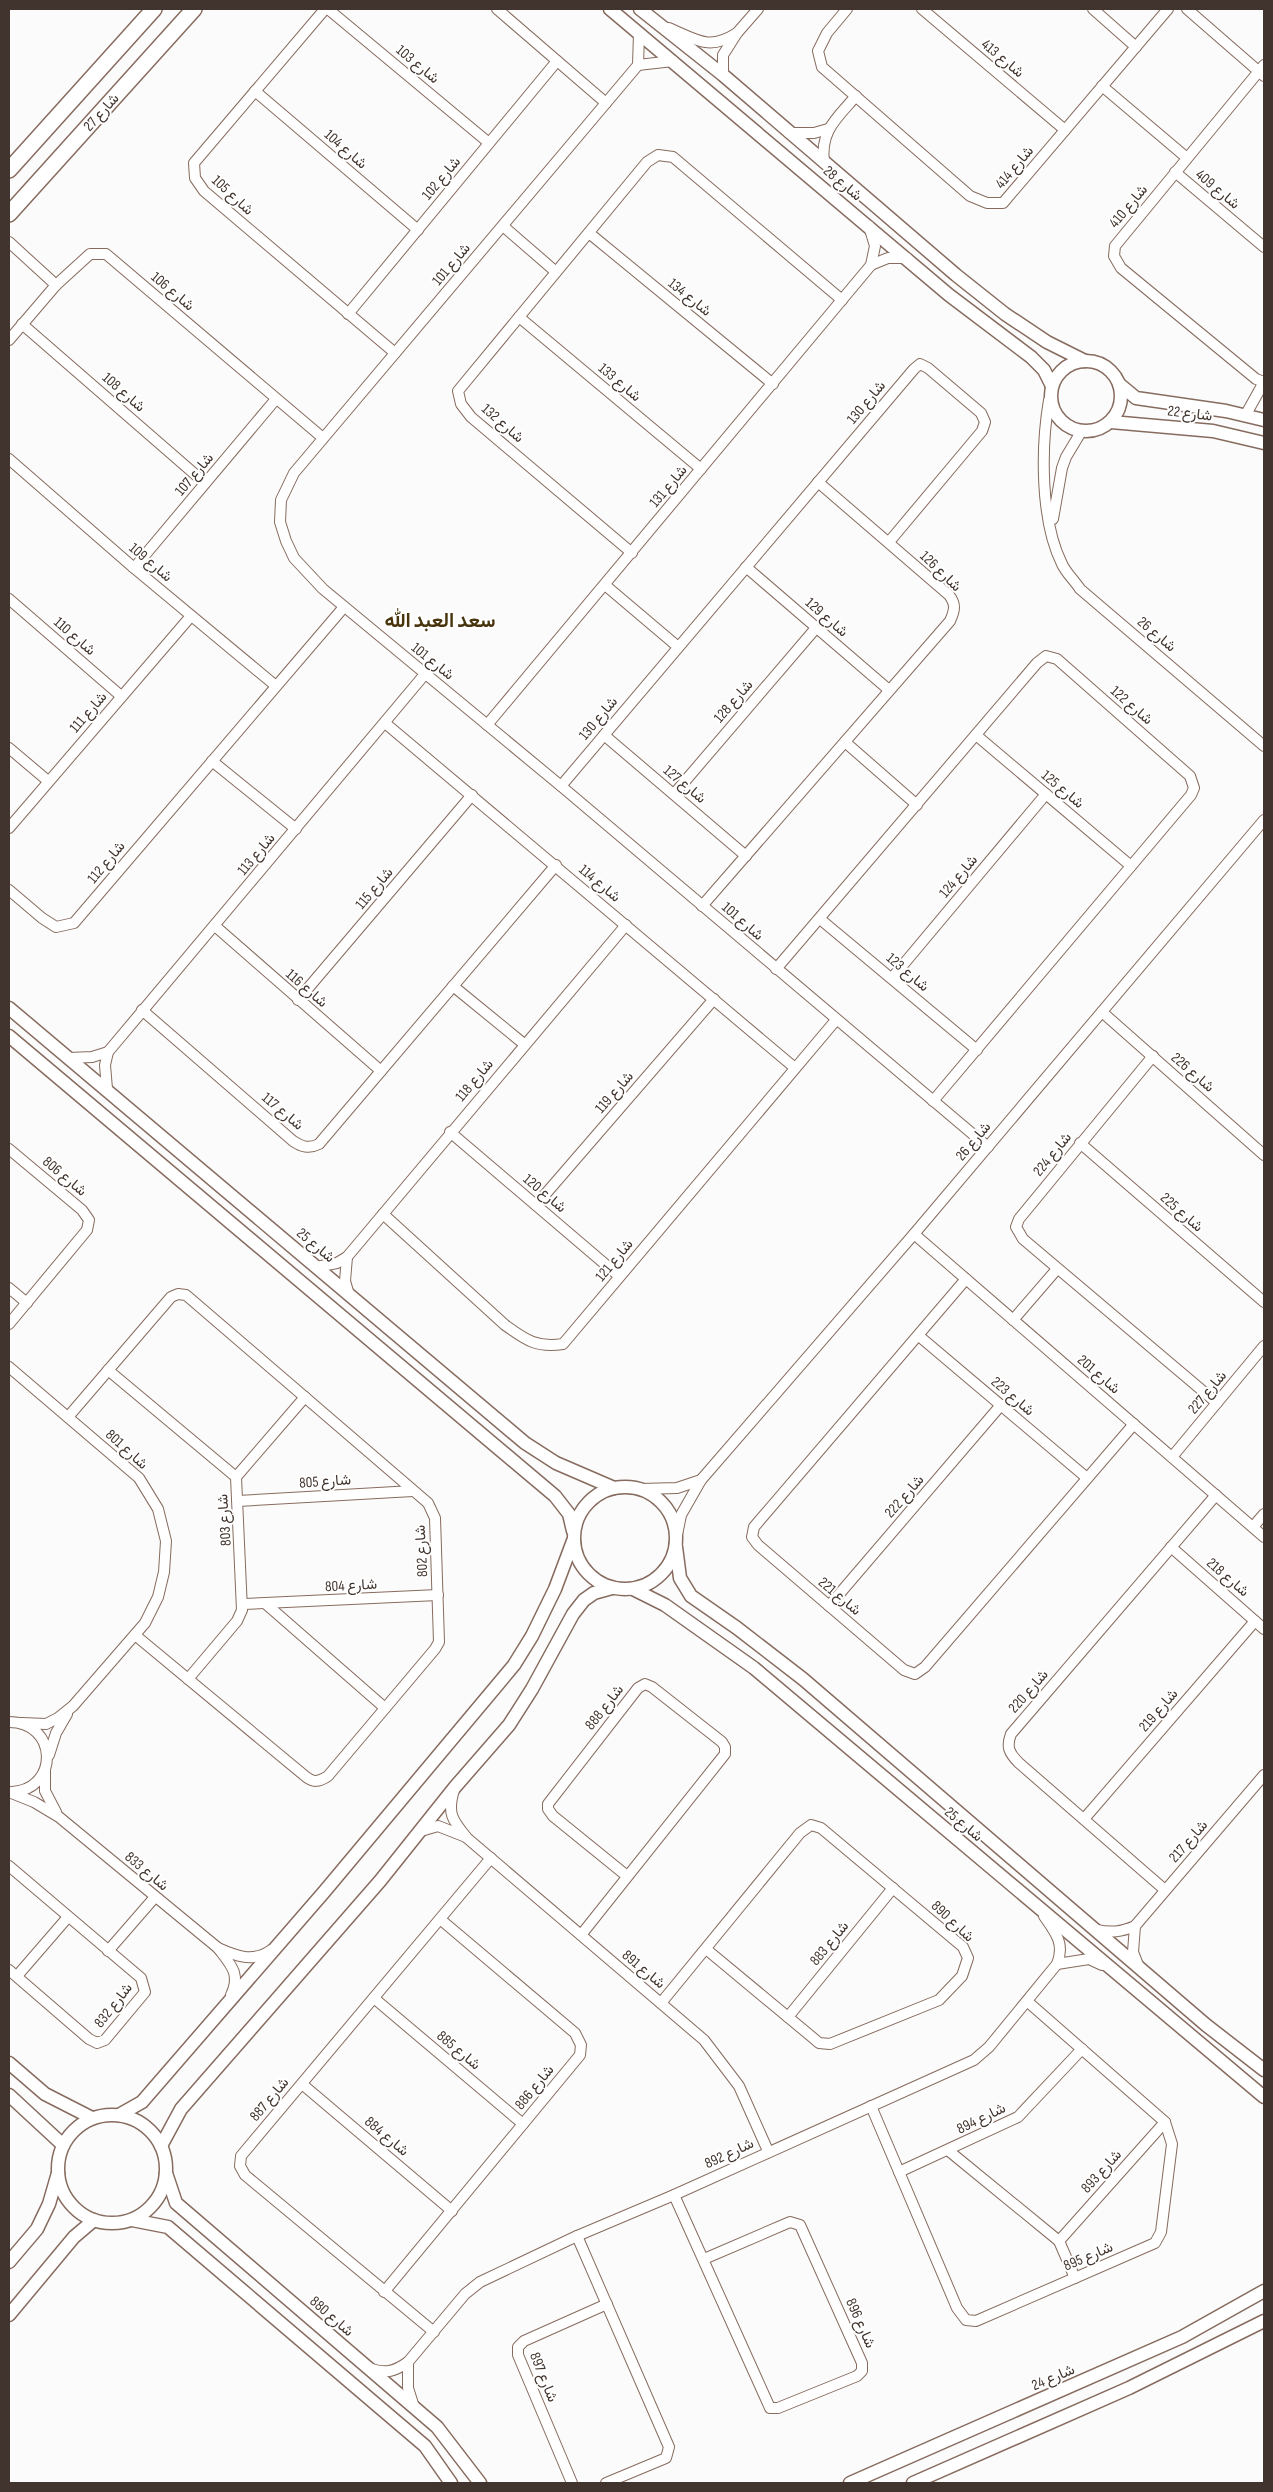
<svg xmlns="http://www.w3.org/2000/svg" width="1273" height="2492" font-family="'Sofia Sans Condensed',Vazirmatn,sans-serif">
<rect width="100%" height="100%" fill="#fbfbfb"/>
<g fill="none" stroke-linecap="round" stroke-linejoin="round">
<defs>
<g id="minor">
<path d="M 325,9 L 194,163 L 195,178 L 204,191 L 395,353"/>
<path d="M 328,9 L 489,143"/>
<path d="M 497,9 L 606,103"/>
<path d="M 847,9 L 827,33 L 818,51 L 822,67 L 970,196 L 987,203 L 1003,203 L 1168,9"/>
<path d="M 922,9 L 1065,130"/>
<path d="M 1093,9 L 1136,47"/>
<path d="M 1187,9 L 1264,76"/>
<path d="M 669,28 C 697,40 709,51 737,33"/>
<path d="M 639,34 L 638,65 L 294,473 L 281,500 L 280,522 L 286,541 L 294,558 L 323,589 L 561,786 L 988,1147"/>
<path d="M 638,65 L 673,61"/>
<path d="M 1264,65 L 1115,246 L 1114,256 L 1121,268 L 1256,379 L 1264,382"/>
<path d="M 723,75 L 723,55 L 737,33 L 758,9"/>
<path d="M 1102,86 L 1187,158"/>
<path d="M 255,91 L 418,230"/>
<path d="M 789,133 L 814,133 L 828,129"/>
<path d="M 824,163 C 820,131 836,119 856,96"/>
<path d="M 1175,172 L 1264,247"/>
<path d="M 503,226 L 556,272"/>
<path d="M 869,226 L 875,246 L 871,265"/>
<path d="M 589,233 L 773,384"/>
<path d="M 9,242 L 56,285"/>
<path d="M 348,314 L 557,61"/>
<path d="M 519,317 L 701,469"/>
<path d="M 22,324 L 205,483"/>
<path d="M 9,340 L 56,285 L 90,254 L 106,254 L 323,438"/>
<path d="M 1049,400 C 1041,447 1040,520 1062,564 C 1066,573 1075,581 1080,589 L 1264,746"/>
<path d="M 1245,416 L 1264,382"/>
<path d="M 9,459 L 134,568 L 276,686"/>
<path d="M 1053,519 L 1062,468 L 1066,457 L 1081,432"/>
<path d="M 632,553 L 471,417 L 461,404 L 458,391 L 647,162 L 658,155 L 673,157 L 842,300"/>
<path d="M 746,567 L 889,690"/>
<path d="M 134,568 L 276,399"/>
<path d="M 605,585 L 677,646"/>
<path d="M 9,599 L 121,696"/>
<path d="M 385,723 L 795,1068"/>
<path d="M 487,725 L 871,265 L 888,258 L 907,258"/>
<path d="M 604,735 L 746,856"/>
<path d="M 976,735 L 1131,866"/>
<path d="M 845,742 L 917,805"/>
<path d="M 9,748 L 48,781"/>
<path d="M 212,761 L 296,829"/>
<path d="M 561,786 L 914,369 L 920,364 L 928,368 L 981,413 L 985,422 L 982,431 L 889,542"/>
<path d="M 674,794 L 816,628"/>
<path d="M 9,828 L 191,616"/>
<path d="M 9,890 L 42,918 L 56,927 L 74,923 L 344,607"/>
<path d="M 702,906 L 950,621 C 955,610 956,604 949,595 L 818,482"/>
<path d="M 820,919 L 977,1050"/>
<path d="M 215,926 L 381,1071"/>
<path d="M 776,969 L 1037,663 L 1046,656 L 1057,659 L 1190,776 L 1194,788 L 1191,795 L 933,1101"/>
<path d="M 892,978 L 1046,794"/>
<path d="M 453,986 L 524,1044"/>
<path d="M 298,1000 L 472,795"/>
<path d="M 142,1010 L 293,1141 C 302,1147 309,1149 319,1144 L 556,865"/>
<path d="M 1102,1012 L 1264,1155"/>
<path d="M 1153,1056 L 1019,1219 L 1016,1227 L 1023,1239 L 1217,1403"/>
<path d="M 69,1058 L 92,1057 L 108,1052"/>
<path d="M 107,1089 L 105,1065 L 108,1052 L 425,674"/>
<path d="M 450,1132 L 619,1276"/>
<path d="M 1080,1143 L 1264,1302"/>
<path d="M 9,1149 L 82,1210 L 89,1220 L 87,1230 L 9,1324"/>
<path d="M 536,1205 L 714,999"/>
<path d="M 383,1214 L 505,1325 C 526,1340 536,1348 563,1344 L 836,1020"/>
<path d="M 914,1234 L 1264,1537"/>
<path d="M 347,1257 L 345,1281 L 349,1295"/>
<path d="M 316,1267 L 337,1263 L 347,1257 L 626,925"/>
<path d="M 966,1279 L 754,1527 L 752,1537 L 758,1545 L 904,1670 L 915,1674 L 925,1667 L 1134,1424"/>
<path d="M 9,1288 L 27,1303"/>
<path d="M 1013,1320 L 1057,1269"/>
<path d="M 919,1336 L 1087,1478"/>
<path d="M 9,1367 L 139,1478 L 158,1509 L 166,1541 L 164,1572 L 158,1597 L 145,1623 L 73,1706 L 58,1718 L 46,1724 L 22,1723"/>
<path d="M 108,1370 L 236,1477 L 242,1610 L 237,1621 L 188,1679"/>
<path d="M 68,1417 L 171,1297 L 178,1294 L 186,1295 L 428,1503 L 435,1518 L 439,1642 L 435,1649 L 328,1776 C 319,1782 313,1783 305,1776 L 135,1635"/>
<path d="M 1172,1457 L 1264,1346"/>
<path d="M 236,1477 L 305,1397"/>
<path d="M 641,1489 L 677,1488 L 701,1480"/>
<path d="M 238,1501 L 413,1491"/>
<path d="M 1253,1527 L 1264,1514"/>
<path d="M 677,1535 L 681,1515 L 701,1480 L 914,1234 L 1264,820"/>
<path d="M 1171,1547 L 1264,1629"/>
<path d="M 244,1604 L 438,1595"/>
<path d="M 266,1604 L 385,1708"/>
<path d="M 829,1606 L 1001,1405"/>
<path d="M 9,1722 C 58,1722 60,1789 12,1792"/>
<path d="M 49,1755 L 56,1733 L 67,1714"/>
<path d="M 45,1771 L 45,1791 L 56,1812"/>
<path d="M 454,1790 C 447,1813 452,1820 467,1838 L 704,2040 L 739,2086 L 768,2151"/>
<path d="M 9,1792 L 34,1802 L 59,1817 L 218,1948 C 236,1956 253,1963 271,1950"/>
<path d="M 1084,1819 L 1255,1621"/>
<path d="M 421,1831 L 438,1826 L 466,1837"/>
<path d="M 9,1866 L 141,1978 L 145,1992 L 105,2040 L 97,2043 L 89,2039 L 9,1970"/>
<path d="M 1165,1890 L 1019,1763 C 1009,1753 1006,1747 1011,1734 L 1216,1495"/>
<path d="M 1135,1926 L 1133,1952 L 1138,1965"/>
<path d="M 1097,1930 C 1111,1933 1121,1932 1135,1926 L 1264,1775"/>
<path d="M 581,1935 L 725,1754 L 725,1747 L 722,1742 L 652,1687 L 645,1684 L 638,1688 L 548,1804 L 548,1809 L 553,1816 L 627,1876"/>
<path d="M 218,1948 C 231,1965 241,1974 231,1995"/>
<path d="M 108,1951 L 155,1897"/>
<path d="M 1057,1964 L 1089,1959 L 1102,1965"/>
<path d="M 17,1976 L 68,1917"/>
<path d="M 375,1999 L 523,2124"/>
<path d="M 661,2003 L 800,1833 L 811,1825 L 821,1828 L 963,1947 L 968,1958 L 962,1976 L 939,2000 L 830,2044 L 819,2043 L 812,2037 L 706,1949"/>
<path d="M 788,2017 L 893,1888"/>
<path d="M 302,2084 L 452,2211"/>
<path d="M 871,2106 L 957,2308 L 966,2320 L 976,2321 L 1155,2243 L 1161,2232 L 1172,2144 L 1165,2122 L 1028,2002"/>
<path d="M 949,2151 L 1059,2241"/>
<path d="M 899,2172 L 1018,2117 L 1082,2049"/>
<path d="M 674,2195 L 770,2408 L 778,2408 L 857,2376 L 862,2371 L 862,2363 L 800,2225 L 790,2222 L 704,2259"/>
<path d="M 577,2236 L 669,2447 L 666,2458 L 606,2483"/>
<path d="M 1075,2278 L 1059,2241 L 1165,2122"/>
<path d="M 384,2292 L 580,2055 L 581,2045 L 575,2033 L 440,1919"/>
<path d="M 434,2332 L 245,2175 L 240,2166 L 241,2156 L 491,1858"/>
<path d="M 408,2362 L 408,2388 L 414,2407"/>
<path d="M 369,2368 C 385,2374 394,2372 408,2362 L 465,2294 L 480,2282 L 577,2236 L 674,2195 L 974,2060 L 989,2047 L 1057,1964 C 1065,1944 1056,1933 1044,1916"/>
<path d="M 572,2483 L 518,2355 L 518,2347 L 524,2341 L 607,2304"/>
</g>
<g id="tertiary">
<path d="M 610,9 L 949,295 L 1031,357 L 1044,370 L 1051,384"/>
<path d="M 640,9 L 723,75 L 956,275 L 1005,314 L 1047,342 L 1085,361"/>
<circle cx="1086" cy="396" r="35"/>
<path d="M 1119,384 L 1136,398 L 1226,411 L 1264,420"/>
<path d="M 1111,422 L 1213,431 L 1264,443"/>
<path d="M 9,1008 L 525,1443 L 556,1463 L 614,1488"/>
<path d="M 9,1036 L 555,1496 L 569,1514 L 573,1531"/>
<circle cx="625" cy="1538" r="51"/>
<path d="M 676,1547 L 680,1578 L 691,1596 L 737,1628 L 803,1679 L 1206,2025 L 1264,2070"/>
<path d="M 633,1589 L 665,1605 L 754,1668 L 1264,2097"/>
<path d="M 9,2063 L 45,2094 L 92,2118"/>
<path d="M 9,2095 L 63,2145"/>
<circle cx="112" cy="2169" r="54"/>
<path d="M 119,2115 L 142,2102 L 324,1892 L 514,1665 L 532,1636 L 555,1589 L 573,1541"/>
<path d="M 161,2146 L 181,2109 L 380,1881 L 455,1787 L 509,1725 L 532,1689 L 573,1614 L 584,1600 L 594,1593 L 612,1588"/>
<path d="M 166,2173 L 176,2203 L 437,2427 L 480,2483"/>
<path d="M 132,2220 L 168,2227 L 425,2446 L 451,2483"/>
<path d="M 9,2262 L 37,2229 L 49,2204 L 58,2173"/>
<path d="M 9,2315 L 74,2237 L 94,2220"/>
<path d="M 850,2483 L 1182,2337 L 1264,2291"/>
<path d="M 913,2483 L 1129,2388 L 1264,2321"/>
</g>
<g id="secondary">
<path d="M 9,170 L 154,9"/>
<path d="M 9,214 L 194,9"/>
</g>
</defs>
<use href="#minor" stroke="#876b5e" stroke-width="12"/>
<use href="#tertiary" stroke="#876b5e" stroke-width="15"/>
<use href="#secondary" stroke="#876b5e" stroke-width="18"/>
<use href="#minor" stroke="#fff" stroke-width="10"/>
<use href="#tertiary" stroke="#fff" stroke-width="12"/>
<use href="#secondary" stroke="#fff" stroke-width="15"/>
</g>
<g text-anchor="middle" stroke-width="4" stroke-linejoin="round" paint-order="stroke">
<g font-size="15" fill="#41342e" stroke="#fff">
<text transform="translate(1003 58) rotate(40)" y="5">شارع 413</text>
<text transform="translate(418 64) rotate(40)" y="5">شارع 103</text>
<text transform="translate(101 112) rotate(-48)" y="5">شارع 27</text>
<text transform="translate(346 149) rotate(41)" y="5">شارع 104</text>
<text transform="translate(1014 167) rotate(-50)" y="5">شارع 414</text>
<text transform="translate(441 178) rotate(-50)" y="5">شارع 102</text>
<text transform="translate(843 183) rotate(40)" y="5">شارع 28</text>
<text transform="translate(1218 189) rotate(40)" y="5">شارع 409</text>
<text transform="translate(233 195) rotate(43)" y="5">شارع 105</text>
<text transform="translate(1128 206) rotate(-50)" y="5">شارع 410</text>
<text transform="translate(451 264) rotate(-50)" y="5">شارع 101</text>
<text transform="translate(173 291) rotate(40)" y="5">شارع 106</text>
<text transform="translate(690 297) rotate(39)" y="5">شارع 134</text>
<text transform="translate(620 382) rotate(40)" y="5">شارع 133</text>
<text transform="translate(124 392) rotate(41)" y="5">شارع 108</text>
<text transform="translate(866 402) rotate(-50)" y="5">شارع 130</text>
<text transform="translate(1190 413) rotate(7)" y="5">شارع 22</text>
<text transform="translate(503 423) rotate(41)" y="5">شارع 132</text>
<text transform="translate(194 474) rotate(-50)" y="5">شارع 107</text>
<text transform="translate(668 486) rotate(-50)" y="5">شارع 131</text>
<text transform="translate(151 562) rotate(40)" y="5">شارع 109</text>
<text transform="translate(941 571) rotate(44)" y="5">شارع 126</text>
<text transform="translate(827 617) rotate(41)" y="5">شارع 129</text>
<text transform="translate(1157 634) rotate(40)" y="5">شارع 26</text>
<text transform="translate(75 636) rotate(41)" y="5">شارع 110</text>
<text transform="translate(433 661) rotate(39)" y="5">شارع 101</text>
<text transform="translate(733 701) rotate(-49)" y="5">شارع 128</text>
<text transform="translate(1132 705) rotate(41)" y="5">شارع 122</text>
<text transform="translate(88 712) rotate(-49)" y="5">شارع 111</text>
<text transform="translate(598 718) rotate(-50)" y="5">شارع 130</text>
<text transform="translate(685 784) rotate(40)" y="5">شارع 127</text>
<text transform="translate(1063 789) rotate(40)" y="5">شارع 125</text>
<text transform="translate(256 854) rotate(-50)" y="5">شارع 113</text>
<text transform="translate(106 862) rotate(-50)" y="5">شارع 112</text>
<text transform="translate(958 876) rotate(-50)" y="5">شارع 124</text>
<text transform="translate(600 883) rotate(40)" y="5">شارع 114</text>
<text transform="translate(374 888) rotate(-50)" y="5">شارع 115</text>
<text transform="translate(743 921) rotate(41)" y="5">شارع 101</text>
<text transform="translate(908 972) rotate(40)" y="5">شارع 123</text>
<text transform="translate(307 988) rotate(41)" y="5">شارع 116</text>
<text transform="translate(1193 1072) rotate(41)" y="5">شارع 226</text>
<text transform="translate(474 1080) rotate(-50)" y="5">شارع 118</text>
<text transform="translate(614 1092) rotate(-49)" y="5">شارع 119</text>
<text transform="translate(283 1111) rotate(40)" y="5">شارع 117</text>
<text transform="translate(973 1141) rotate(-50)" y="5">شارع 26</text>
<text transform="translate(1052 1154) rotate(-51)" y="5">شارع 224</text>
<text transform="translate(65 1176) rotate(40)" y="5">شارع 806</text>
<text transform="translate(545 1193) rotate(40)" y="5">شارع 120</text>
<text transform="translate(1182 1212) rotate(41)" y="5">شارع 225</text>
<text transform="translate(316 1245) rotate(40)" y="5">شارع 25</text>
<text transform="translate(614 1260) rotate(-50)" y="5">شارع 121</text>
<text transform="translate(1099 1374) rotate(41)" y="5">شارع 201</text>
<text transform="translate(1207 1392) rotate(-50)" y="5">شارع 227</text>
<text transform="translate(1013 1396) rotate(40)" y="5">شارع 223</text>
<text transform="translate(127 1449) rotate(42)" y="5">شارع 801</text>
<text transform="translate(325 1481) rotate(-4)" y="5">شارع 805</text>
<text transform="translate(904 1496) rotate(-49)" y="5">شارع 222</text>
<text transform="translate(224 1520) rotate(-94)" y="5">شارع 803</text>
<text transform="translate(421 1551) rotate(-93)" y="5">شارع 802</text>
<text transform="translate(1228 1577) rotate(41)" y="5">شارع 218</text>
<text transform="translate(351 1585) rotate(-3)" y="5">شارع 804</text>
<text transform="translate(840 1596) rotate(40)" y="5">شارع 221</text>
<text transform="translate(1028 1691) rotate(-49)" y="5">شارع 220</text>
<text transform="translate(604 1707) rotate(-52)" y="5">شارع 888</text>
<text transform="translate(1158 1710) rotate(-49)" y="5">شارع 219</text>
<text transform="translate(964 1824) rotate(40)" y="5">شارع 25</text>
<text transform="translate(1188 1841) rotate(-49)" y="5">شارع 217</text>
<text transform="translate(147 1871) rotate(40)" y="5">شارع 833</text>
<text transform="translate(953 1921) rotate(43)" y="5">شارع 890</text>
<text transform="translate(829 1943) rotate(-51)" y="5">شارع 883</text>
<text transform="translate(644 1969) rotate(40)" y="5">شارع 891</text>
<text transform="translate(113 2005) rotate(-52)" y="5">شارع 832</text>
<text transform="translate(459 2050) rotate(40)" y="5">شارع 885</text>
<text transform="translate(534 2087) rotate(-51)" y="5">شارع 886</text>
<text transform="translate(269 2099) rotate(-50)" y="5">شارع 887</text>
<text transform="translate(981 2118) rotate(-26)" y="5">شارع 894</text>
<text transform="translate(387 2136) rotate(40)" y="5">شارع 884</text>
<text transform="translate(729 2153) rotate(-25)" y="5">شارع 892</text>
<text transform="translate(1101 2171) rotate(-48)" y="5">شارع 893</text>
<text transform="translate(1088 2256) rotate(-23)" y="5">شارع 895</text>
<text transform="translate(332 2316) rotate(41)" y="5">شارع 880</text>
<text transform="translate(861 2323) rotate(66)" y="5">شارع 896</text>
<text transform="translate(544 2377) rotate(68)" y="5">شارع 897</text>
<text transform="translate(1053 2377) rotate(-23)" y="5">شارع 24</text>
</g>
<g font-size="20" font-weight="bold" fill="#48350e" stroke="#fff">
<text x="440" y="627">سعد العبد الله</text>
</g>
</g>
<rect width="1273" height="2492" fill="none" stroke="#41342e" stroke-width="20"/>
</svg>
